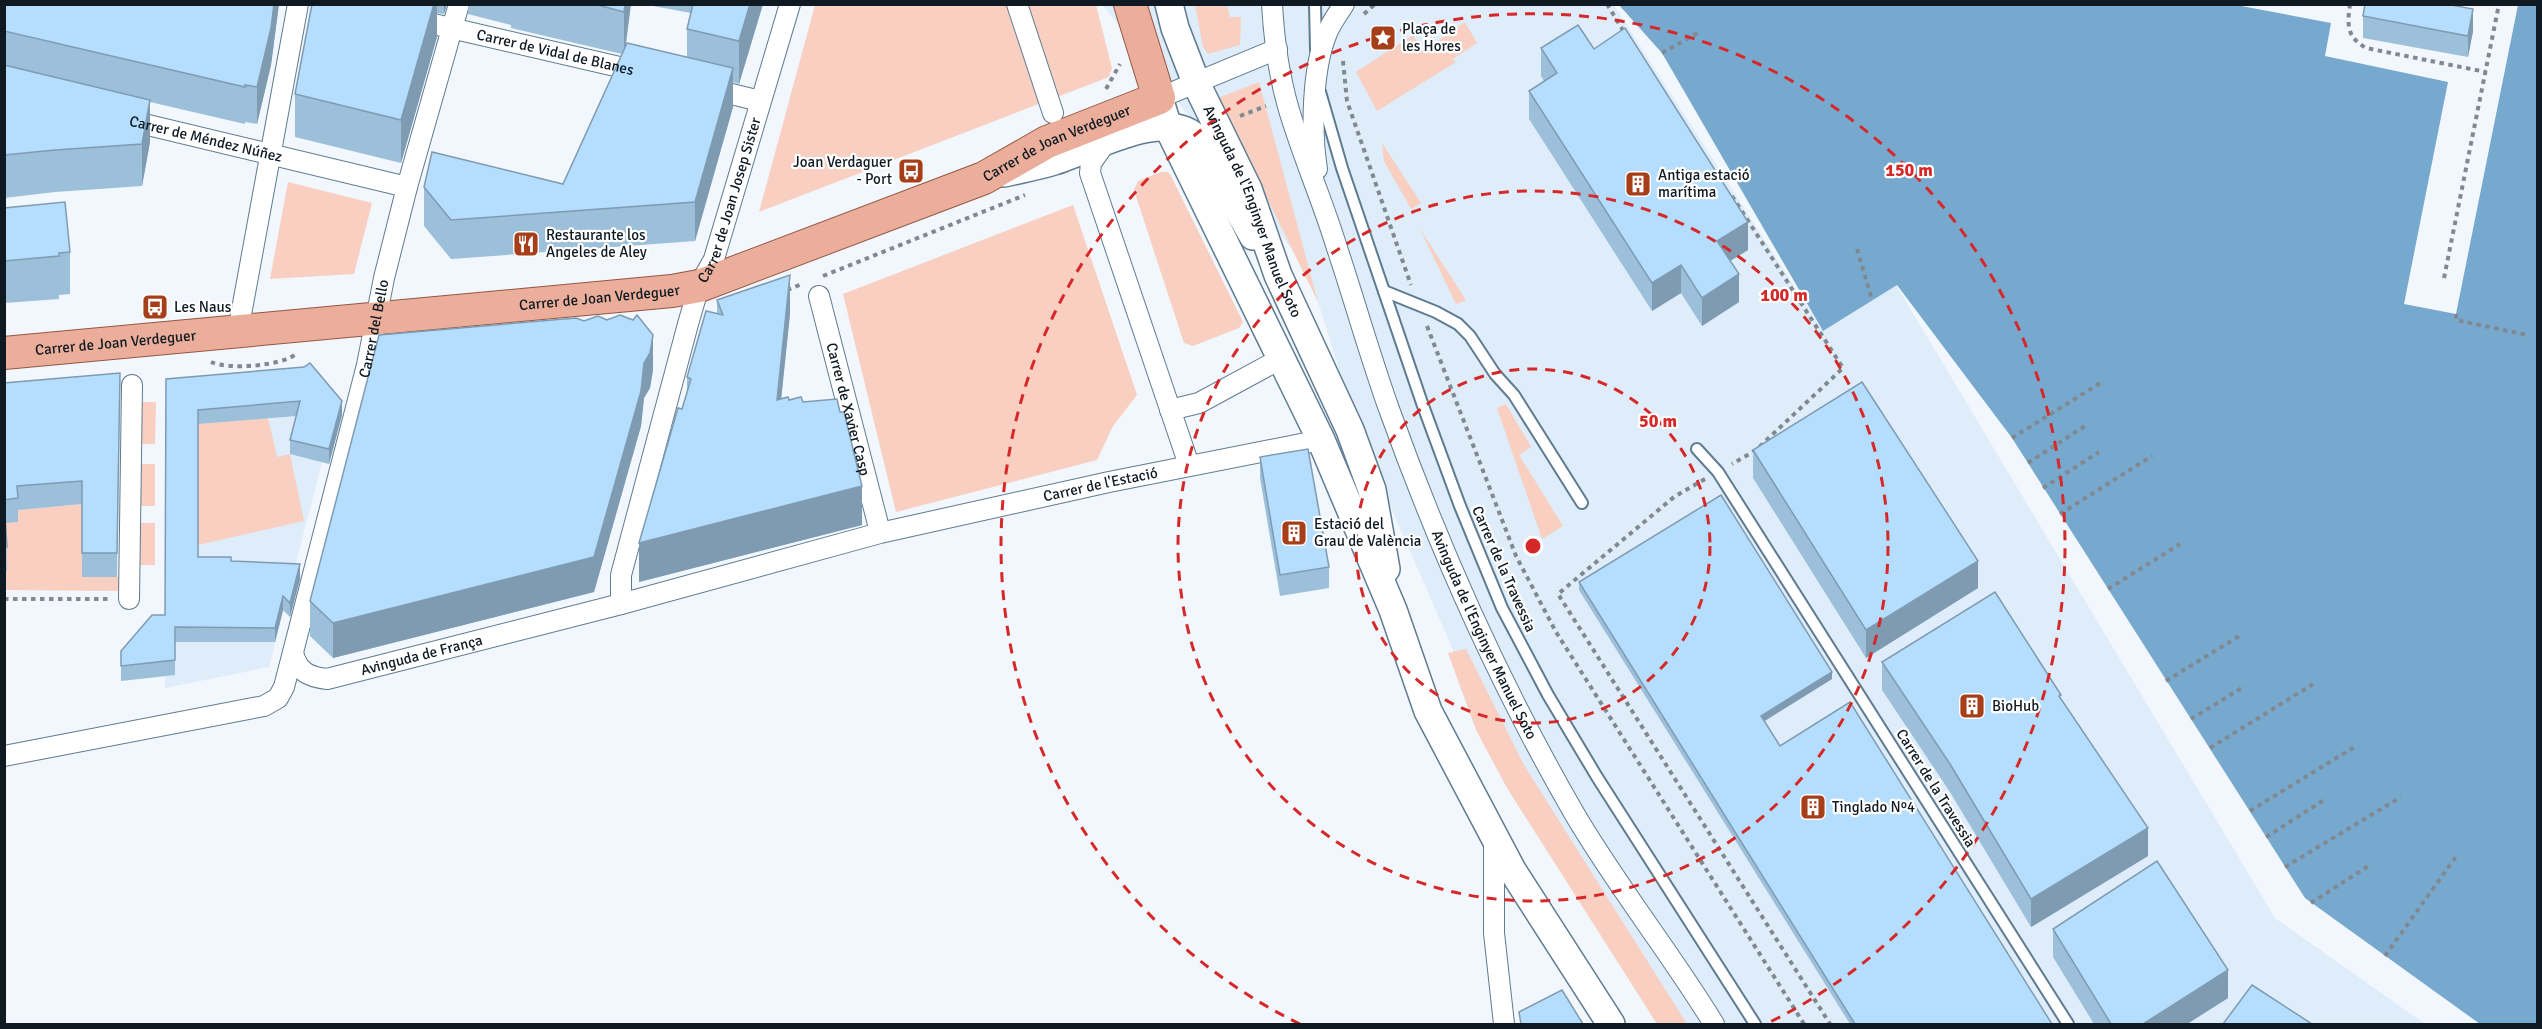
<svg xmlns="http://www.w3.org/2000/svg" width="2542" height="1029" font-family="Signika,sans-serif">
<rect width="100%" height="100%" fill="#f1f7fc"/>
<g fill="#deedf9">
<path d="M 1103,5 L 1614,5 L 1823,331 L 1896,285 L 2275,918 L 2425,1024 L 1674,1024 L 1485,723 L 1361,439 L 1308,270 Z"/>
<path d="M 166,393 L 334,416 L 269,667 L 165,688 L 165,676 L 121,681 L 165,629 Z"/>
</g>
<g fill="#f8cfc1">
<path d="M 815,5 L 1096,5 L 1112,68 L 1109,77 L 759,212 Z"/>
<path d="M 1195,5 L 1227,5 L 1230,17 L 1241,17 L 1240,45 L 1208,54 L 1203,47 Z"/>
<path d="M 1465,22 L 1477,43 L 1453,59 L 1456,62 L 1377,111 L 1356,72 L 1413,35 L 1423,51 Z"/>
<path d="M 1259,82 L 1316,295 L 1319,304 L 1218,98 Z"/>
<path d="M 1382,143 L 1421,203 L 1411,209 L 1384,161 Z"/>
<path d="M 1161,172 L 1168,172 L 1171,176 L 1243,322 L 1239,328 L 1193,346 L 1184,343 L 1134,190 L 1138,181 Z"/>
<path d="M 288,182 L 372,203 L 354,274 L 270,279 Z"/>
<path d="M 1073,205 L 1137,395 L 1113,426 L 1097,460 L 896,512 L 843,294 Z"/>
<path d="M 1420,229 L 1466,300 L 1456,304 Z"/>
<path d="M 140,402 L 156,402 L 155,444 L 140,444 Z"/>
<path d="M 1506,404 L 1531,447 L 1519,455 L 1563,526 L 1542,539 L 1497,408 Z"/>
<path d="M 268,418 L 277,457 L 290,454 L 304,521 L 198,545 L 198,424 Z"/>
<rect x="139" y="464" width="16" height="42"/>
<path d="M 82,504 L 83,577 L 122,577 L 122,591 L 5,590 L 4,571 L 7,571 L 5,524 L 17,510 Z"/>
<rect x="139" y="523" width="16" height="42"/>
<path d="M 1466,649 L 1524,765 L 1687,1024 L 1657,1024 L 1507,788 L 1476,730 L 1448,653 Z"/>
</g>
<path fill="#77a8ce" d="M 2236,5 L 2331,23 L 2325,56 L 2448,82 L 2404,304 L 2456,314 L 2518,5 L 2537,5 L 2537,1024 L 2480,1024 L 2305,898 L 2012,438 L 1897,285 L 1823,331 L 1662,53 L 1619,5 Z"/>
<g fill="none" stroke-linecap="round" stroke-linejoin="round">
<defs>
<g id="lane">
<path d="M 1315,4 L 1316,50"/>
<path d="M 1320,92 L 1342,168 L 1422,403 L 1460,506 L 1502,608 L 1548,695 L 1597,777 L 1755,1024"/>
<path d="M 1384,291 L 1436,312 L 1458,324 L 1470,336 L 1495,374 L 1514,395 L 1582,503"/>
<path d="M 1697,449 L 1718,472 L 2068,1024"/>
</g>
<g id="street">
<path d="M 1017,4 L 1053,113"/>
<path id="s1" d="M 1272,4 C 1274,40 1279,76 1289,110 C 1303,157 1323,202 1337,248 C 1355,302 1370,356 1389,409 C 1439,548 1500,685 1574,813 C 1616,885 1670,952 1714,1024"/>
<path id="s2" d="M 412,19 L 641,72"/>
<path d="M 707,88 L 760,101"/>
<path d="M 1159,98 L 1277,49"/>
<path id="s3" d="M 127,120 L 407,187"/>
<path d="M 1106,142 L 1091,163 L 1090,173 L 1189,465"/>
<path d="M 1317,169 C 1311,132 1312,69 1327,33 C 1331,23 1338,14 1344,4"/>
<path id="s4" d="M 819,296 L 878,524"/>
<path d="M 238,331 L 298,4"/>
<path d="M 1170,410 L 1199,403 L 1282,358"/>
<path d="M 129,599 L 132,385"/>
<path id="s5" d="M 621,604 L 621,575 L 688,324 L 699,286 L 714,259 L 790,4"/>
<path id="s6" d="M 293,653 C 298,672 309,677 327,679 L 621,604 L 880,533 L 1109,482 L 1321,440"/>
<path id="s7" d="M 4,756 L 264,706 L 278,698 L 284,687 L 367,365 L 384,278 L 407,187 L 459,4"/>
<path d="M 1494,838 L 1494,933 L 1504,1024"/>
</g>
<g id="secondary">
<path id="s8" d="M 1169,4 L 1175,28 L 1197,85 L 1248,189 L 1278,275 L 1350,430 L 1372,490 L 1386,569"/>
<path d="M 1159,98 L 1168,127 L 1321,440 L 1393,610 L 1428,711 L 1512,870 L 1611,1024"/>
<path d="M 1004,173 C 1021,169 1038,166 1054,161 C 1091,150 1167,104 1199,141 L 1253,236"/>
</g>
<g id="primary">
<path id="s9" d="M 4,353 L 672,291 L 699,286 L 984,178 L 1047,142 L 1159,98 L 1130,4"/>
</g>
</defs>
<use href="#lane" stroke="#5f7b91" stroke-width="14"/>
<use href="#street" stroke="#5f7b91" stroke-width="22"/>
<use href="#secondary" stroke="#5f7b91" stroke-width="30"/>
<use href="#primary" stroke="#945744" stroke-width="34"/>
<g stroke="#818990" stroke-width="4" stroke-dasharray="4.5 4.5" stroke-linecap="butt">
<path d="M 1607,4 L 1624,32"/>
<path d="M 2350,4 C 2347,26 2347,37 2366,48 L 2486,72"/>
<path d="M 1364,14 L 1375,4"/>
<path d="M 1662,53 L 1701,31"/>
<path d="M 1343,61 L 1347,101 L 1411,285"/>
<path d="M 1106,89 L 1120,64"/>
<path d="M 1240,116 L 1266,106"/>
<path d="M 1732,196 L 1843,368 L 1756,450 L 1732,464"/>
<path d="M 1857,249 L 1872,300"/>
<path d="M 823,276 L 1025,195"/>
<path d="M 2444,278 L 2499,4"/>
<path d="M 787,290 L 802,284"/>
<path d="M 2456,314 L 2456,320 L 2527,335"/>
<path d="M 1427,326 L 1516,556 L 1556,632 L 1804,1024"/>
<path d="M 211,362 C 229,370 281,366 296,354"/>
<path d="M 2012,438 L 2102,382"/>
<path d="M 2028,463 L 2085,426"/>
<path d="M 1705,479 L 1674,497 L 1558,594 L 1830,1024"/>
<path d="M 2043,488 L 2099,452"/>
<path d="M 2060,514 L 2152,456"/>
<path d="M 2108,589 L 2180,544"/>
<path d="M 4,599 L 109,599"/>
<path d="M 2166,681 L 2241,635"/>
<path d="M 2191,719 L 2245,686"/>
<path d="M 2210,748 L 2313,684"/>
<path d="M 2250,811 L 2356,746"/>
<path d="M 2266,837 L 2324,800"/>
<path d="M 2285,867 L 2401,797"/>
<path d="M 2311,903 L 2370,865"/>
<path d="M 2385,956 L 2457,855"/>
</g>
<use href="#lane" stroke="#fff" stroke-width="10"/>
<use href="#street" stroke="#fff" stroke-width="20"/>
<use href="#secondary" stroke="#fff" stroke-width="27"/>
<use href="#primary" stroke="#eaae9a" stroke-width="32"/>
</g>
<g fill="#9cbfda">
<path d="M 4,4 L 279,4 L 271,65 L 257,124 L 245,122 L 245,124 L 150,102 L 150,142 L 142,186 L 55,192 L 4,198 Z"/>
<path d="M 312,4 L 447,4 L 444,14 L 437,13 L 437,37 L 401,163 L 295,137 L 295,94 Z"/>
<path d="M 468,4 L 631,4 L 626,45 L 687,57 L 687,29 L 691,13 L 642,4 L 763,4 L 739,84 L 733,82 L 733,107 L 695,241 L 451,259 L 424,226 L 424,187 L 563,184 L 622,54 L 511,28 L 511,25 L 468,14 Z"/>
<path d="M 2363,16 L 2473,31 L 2468,57 L 2363,38 Z"/>
<path d="M 1541,48 L 1594,49 L 1748,250 L 1730,261 L 1739,302 L 1702,326 L 1681,293 L 1652,311 L 1529,119 L 1529,91 L 1544,81 L 1541,76 Z"/>
<path d="M 4,208 L 70,252 L 70,294 L 59,295 L 59,299 L 4,303 Z"/>
<path d="M 717,300 L 790,314 L 781,399 L 803,402 L 862,525 L 639,582 L 682,409 L 687,391 L 687,377 L 717,314 Z"/>
<path d="M 607,320 L 633,320 L 653,370 L 650,388 L 644,398 L 641,426 L 594,592 L 333,658 L 310,636 L 310,601 L 584,321 Z"/>
<path d="M 304,367 L 342,415 L 329,464 L 290,454 L 290,440 L 296,416 L 198,424 L 198,557 L 231,561 L 300,579 L 290,617 L 283,610 L 275,642 L 175,642 L 175,675 L 121,681 L 121,666 L 165,615 L 166,379 Z"/>
<path d="M 120,373 L 117,577 L 82,577 L 82,504 L 18,510 L 18,522 L 6,523 L 7,571 L 4,571 L 4,383 Z"/>
<path d="M 1753,450 L 1978,588 L 1866,658 L 1753,478 Z"/>
<path d="M 1260,457 L 1329,567 L 1329,588 L 1280,596 L 1260,478 Z"/>
<path d="M 1579,582 L 1832,679 L 1765,721 L 1780,746 L 2052,1024 L 1850,1024 L 1579,590 Z"/>
<path d="M 1882,662 L 2061,699 L 2148,856 L 2031,927 L 1950,792 L 1882,690 Z"/>
<path d="M 2053,929 L 2228,998 L 2187,1024 L 2094,1024 L 2053,957 Z"/>
</g>
<g fill="#7f9bb2">
<path d="M 274,4 L 279,4 L 271,65 L 257,124 L 257,87 Z"/>
<path d="M 434,4 L 437,4 L 437,37 L 401,163 L 401,120 Z"/>
<path d="M 444,4 L 447,4 L 444,14 Z"/>
<path d="M 625,4 L 631,4 L 624,54 L 624,12 Z"/>
<path d="M 750,4 L 763,4 L 739,84 L 739,41 Z"/>
<path d="M 2473,9 L 2473,31 L 2468,57 L 2468,36 Z"/>
<path d="M 733,68 L 733,107 L 695,241 L 695,202 Z"/>
<path d="M 150,100 L 150,142 L 142,186 L 142,144 Z"/>
<path d="M 1748,222 L 1748,250 L 1717,269 L 1717,241 Z"/>
<path d="M 1681,265 L 1681,293 L 1652,311 L 1652,283 Z"/>
<path d="M 1739,274 L 1739,302 L 1702,326 L 1702,298 Z"/>
<path d="M 790,275 L 790,314 L 777,439 L 777,400 Z"/>
<path d="M 653,335 L 653,370 L 650,388 L 644,398 L 641,426 L 594,592 L 333,658 L 333,623 L 644,363 Z"/>
<path d="M 342,401 L 342,415 L 329,464 L 329,449 Z"/>
<path d="M 862,486 L 862,525 L 639,582 L 639,543 Z"/>
<path d="M 1978,561 L 1978,588 L 1866,658 L 1866,630 Z"/>
<path d="M 300,564 L 300,579 L 290,617 L 290,603 Z"/>
<path d="M 283,596 L 283,610 L 275,642 L 275,628 Z"/>
<path d="M 1832,672 L 1832,679 L 1761,723 L 1761,716 Z"/>
<path d="M 2148,828 L 2148,856 L 2031,927 L 2031,899 Z"/>
<path d="M 2228,970 L 2228,998 L 2187,1024 L 2143,1024 Z"/>
</g>
<g fill="#b5defe" stroke="#7f9bb2" stroke-width="1.5">
<path d="M 4,4 L 274,4 L 271,28 L 257,87 L 245,85 L 245,87 L 4,31 Z"/>
<path d="M 312,4 L 434,4 L 401,120 L 295,94 Z"/>
<path d="M 594,4 L 625,4 L 624,12 Z"/>
<path d="M 693,4 L 750,4 L 739,41 L 687,29 Z"/>
<path d="M 2365,4 L 2446,4 L 2473,9 L 2468,36 L 2363,16 Z"/>
<path d="M 1578,25 L 1594,49 L 1625,28 L 1748,222 L 1717,241 L 1739,274 L 1702,298 L 1681,265 L 1652,283 L 1529,91 L 1557,73 L 1541,48 Z"/>
<path d="M 627,43 L 733,68 L 695,202 L 451,220 L 424,187 L 432,152 L 563,184 Z"/>
<path d="M 4,65 L 150,100 L 142,144 L 55,150 L 4,155 Z"/>
<path d="M 65,202 L 70,252 L 59,253 L 59,256 L 4,261 L 4,208 Z"/>
<path d="M 790,275 L 777,400 L 788,397 L 789,400 L 801,397 L 803,402 L 837,399 L 840,412 L 844,412 L 862,486 L 639,543 L 678,408 L 682,409 L 691,379 L 687,377 L 706,311 L 723,315 L 717,300 Z"/>
<path d="M 620,315 L 633,320 L 637,315 L 653,335 L 650,353 L 644,363 L 641,391 L 594,557 L 333,623 L 310,601 L 379,335 L 576,318 L 584,321 L 598,316 L 607,320 Z"/>
<path d="M 310,363 L 342,401 L 329,449 L 290,440 L 300,401 L 198,410 L 198,557 L 231,557 L 231,561 L 300,564 L 290,603 L 283,596 L 275,628 L 175,627 L 175,660 L 121,666 L 121,651 L 152,615 L 165,615 L 166,379 L 304,367 Z"/>
<path d="M 120,373 L 117,553 L 82,553 L 82,481 L 17,486 L 18,498 L 4,500 L 4,383 Z"/>
<path d="M 1862,382 L 1978,561 L 1866,630 L 1753,450 Z"/>
<path d="M 1308,449 L 1329,567 L 1280,575 L 1260,457 Z"/>
<path d="M 1721,495 L 1832,672 L 1761,716 L 1780,746 L 1850,702 L 2052,1024 L 1855,1024 L 1579,582 Z"/>
<path d="M 4,502 L 7,547 L 4,547 Z"/>
<path d="M 1995,592 L 2061,695 L 2059,696 L 2148,828 L 2031,899 L 1950,764 L 1882,662 Z"/>
<path d="M 2157,861 L 2228,970 L 2143,1024 L 2111,1024 L 2053,929 Z"/>
<path d="M 2252,985 L 2312,1024 L 2223,1024 Z"/>
<path d="M 1562,990 L 1583,1024 L 1521,1024 L 1519,1012 Z"/>
</g>
<g fill="none" stroke="#d62828" stroke-width="3" stroke-dasharray="10 8">
<circle cx="1533" cy="546" r="177"/>
<circle cx="1533" cy="546" r="355"/>
<path d="M1300 1024A532 532 0 1 1 1766 1024"/>
</g>
<defs>
<symbol id="sight-square" viewBox="-11 -11 22 22"><rect x="-9" y="-9" width="18" height="18" rx="4" fill="#a63f19" stroke="#fff"/><path d="M0-6L1.8-2.2L6-1.7L2.9 1.2L3.7 5.4L0 3.3L-3.7 5.4L-2.9 1.2L-6-1.7L-1.8-2.2Z" fill="#fff"/></symbol>
<symbol id="bus-square" viewBox="-11 -11 22 22"><rect x="-9" y="-9" width="18" height="18" rx="4" fill="#a63f19" stroke="#fff"/><path d="M-5-6H5V4H4V6H2V4H-2V6H-4V4H-5ZM-3.5-4V0h7V-4ZM-3.5 1.2v1.5H-2V1.2ZM2 1.2v1.5H3.5V1.2Z" fill="#fff"/></symbol>
<symbol id="building-square" viewBox="-11 -11 22 22"><rect x="-9" y="-9" width="18" height="18" rx="4" fill="#a63f19" stroke="#fff"/><path d="M-4-6H4V6H1V3H-1V6H-4ZM-2.5-4.3h1.7v1.8h-1.7ZM.8-4.3h1.7v1.8H.8ZM-2.5-1h1.7V.8h-1.7ZM.8-1h1.7V.8H.8Z" fill="#fff"/></symbol>
<symbol id="restaurant-square" viewBox="-11 -11 22 22"><rect x="-9" y="-9" width="18" height="18" rx="4" fill="#a63f19" stroke="#fff"/><path d="M-5-6h1v4h1v-4h1v4h1v-4h1v5L-1.5 .5V6h-2V.5L-5-1ZM5-6V6H3V1.5H1.5Q1.5-4 5-6Z" fill="#fff"/></symbol>
</defs>
<g fill-rule="evenodd">
<use href="#sight-square" x="1368" y="23" width="30" height="30"/>
<use href="#bus-square" x="896" y="156" width="30" height="30"/>
<use href="#building-square" x="1623" y="169" width="30" height="30"/>
<use href="#restaurant-square" x="511" y="229" width="30" height="30"/>
<use href="#bus-square" x="140" y="292" width="30" height="30"/>
<use href="#building-square" x="1279" y="518" width="30" height="30"/>
<use href="#building-square" x="1957" y="691" width="30" height="30"/>
<use href="#building-square" x="1798" y="792" width="30" height="30"/>
</g>
<g text-anchor="middle" stroke-width="4.5" stroke-linejoin="round" paint-order="stroke">
<g font-size="15" fill="#0e1922" stroke="#fff" text-anchor="start">
<text x="1402" y="34">Plaça de<tspan x="1402" dy="17">les Hores</tspan></text>
<text x="892" y="167" text-anchor="end">Joan Verdaguer<tspan x="892" dy="17">- Port</tspan></text>
<text x="1658" y="180">Antiga estació<tspan x="1658" dy="17">marítima</tspan></text>
<text x="546" y="240">Restaurante los<tspan x="546" dy="17">Angeles de Aley</tspan></text>
<text x="174" y="312">Les Naus</text>
<text x="1314" y="529">Estació del<tspan x="1314" dy="17">Grau de València</tspan></text>
<text x="1992" y="711">BioHub</text>
<text x="1832" y="812">Tinglado Nº4</text>
</g>
<g font-size="15" fill="#0e1922" stroke="#fff">
<text dy="5" stroke="none"><textPath href="#s2" startOffset="147">Carrer de Vidal de Blanes</textPath></text>
<text dy="5" stroke="none"><textPath href="#s3" startOffset="81">Carrer de Méndez Núñez</textPath></text>
<text dy="5" stroke="none"><textPath href="#s9" startOffset="1084">Carrer de Joan Verdeguer</textPath></text>
<text dy="5" stroke="none"><textPath href="#s5" startOffset="420">Carrer de Joan Josep Sister</textPath></text>
<text dy="5" stroke="none"><textPath href="#s8" startOffset="224">Avinguda de l'Enginyer Manuel Soto</textPath></text>
<text dy="5" stroke="none"><textPath href="#s9" startOffset="598">Carrer de Joan Verdeguer</textPath></text>
<text dy="5" stroke="none"><textPath href="#s7" startOffset="663">Carrer del Bello</textPath></text>
<text dy="5" stroke="none"><textPath href="#s9" startOffset="112">Carrer de Joan Verdeguer</textPath></text>
<text dy="5" stroke="none"><textPath href="#s4" startOffset="117">Carrer de Xavier Casp</textPath></text>
<text dy="5" stroke="none"><textPath href="#s6" startOffset="844">Carrer de l'Estació</textPath></text>
<text transform="translate(1504 569) rotate(66)" y="5">Carrer de la Travessia</text>
<text dy="5" stroke="none"><textPath href="#s1" startOffset="668">Avinguda de l'Enginyer Manuel Soto</textPath></text>
<text dy="5" stroke="none"><textPath href="#s6" startOffset="144">Avinguda de França</textPath></text>
<text transform="translate(1936 788) rotate(58)" y="5">Carrer de la Travessia</text>
</g>
</g>
<circle cx="1533" cy="546" r="9" fill="#d62828" stroke="#fff" stroke-width="3"/>
<g font-size="18" text-anchor="middle" font-weight="bold" fill="#d62828" stroke="#fff" stroke-width="4.5" stroke-linejoin="round" paint-order="stroke">
<text x="1909" y="176">150 m</text>
<text x="1784" y="301">100 m</text>
<text x="1658" y="427">50 m</text>
</g>
<rect width="2542" height="1029" fill="none" stroke="#0e1922" stroke-width="12"/>
</svg>
